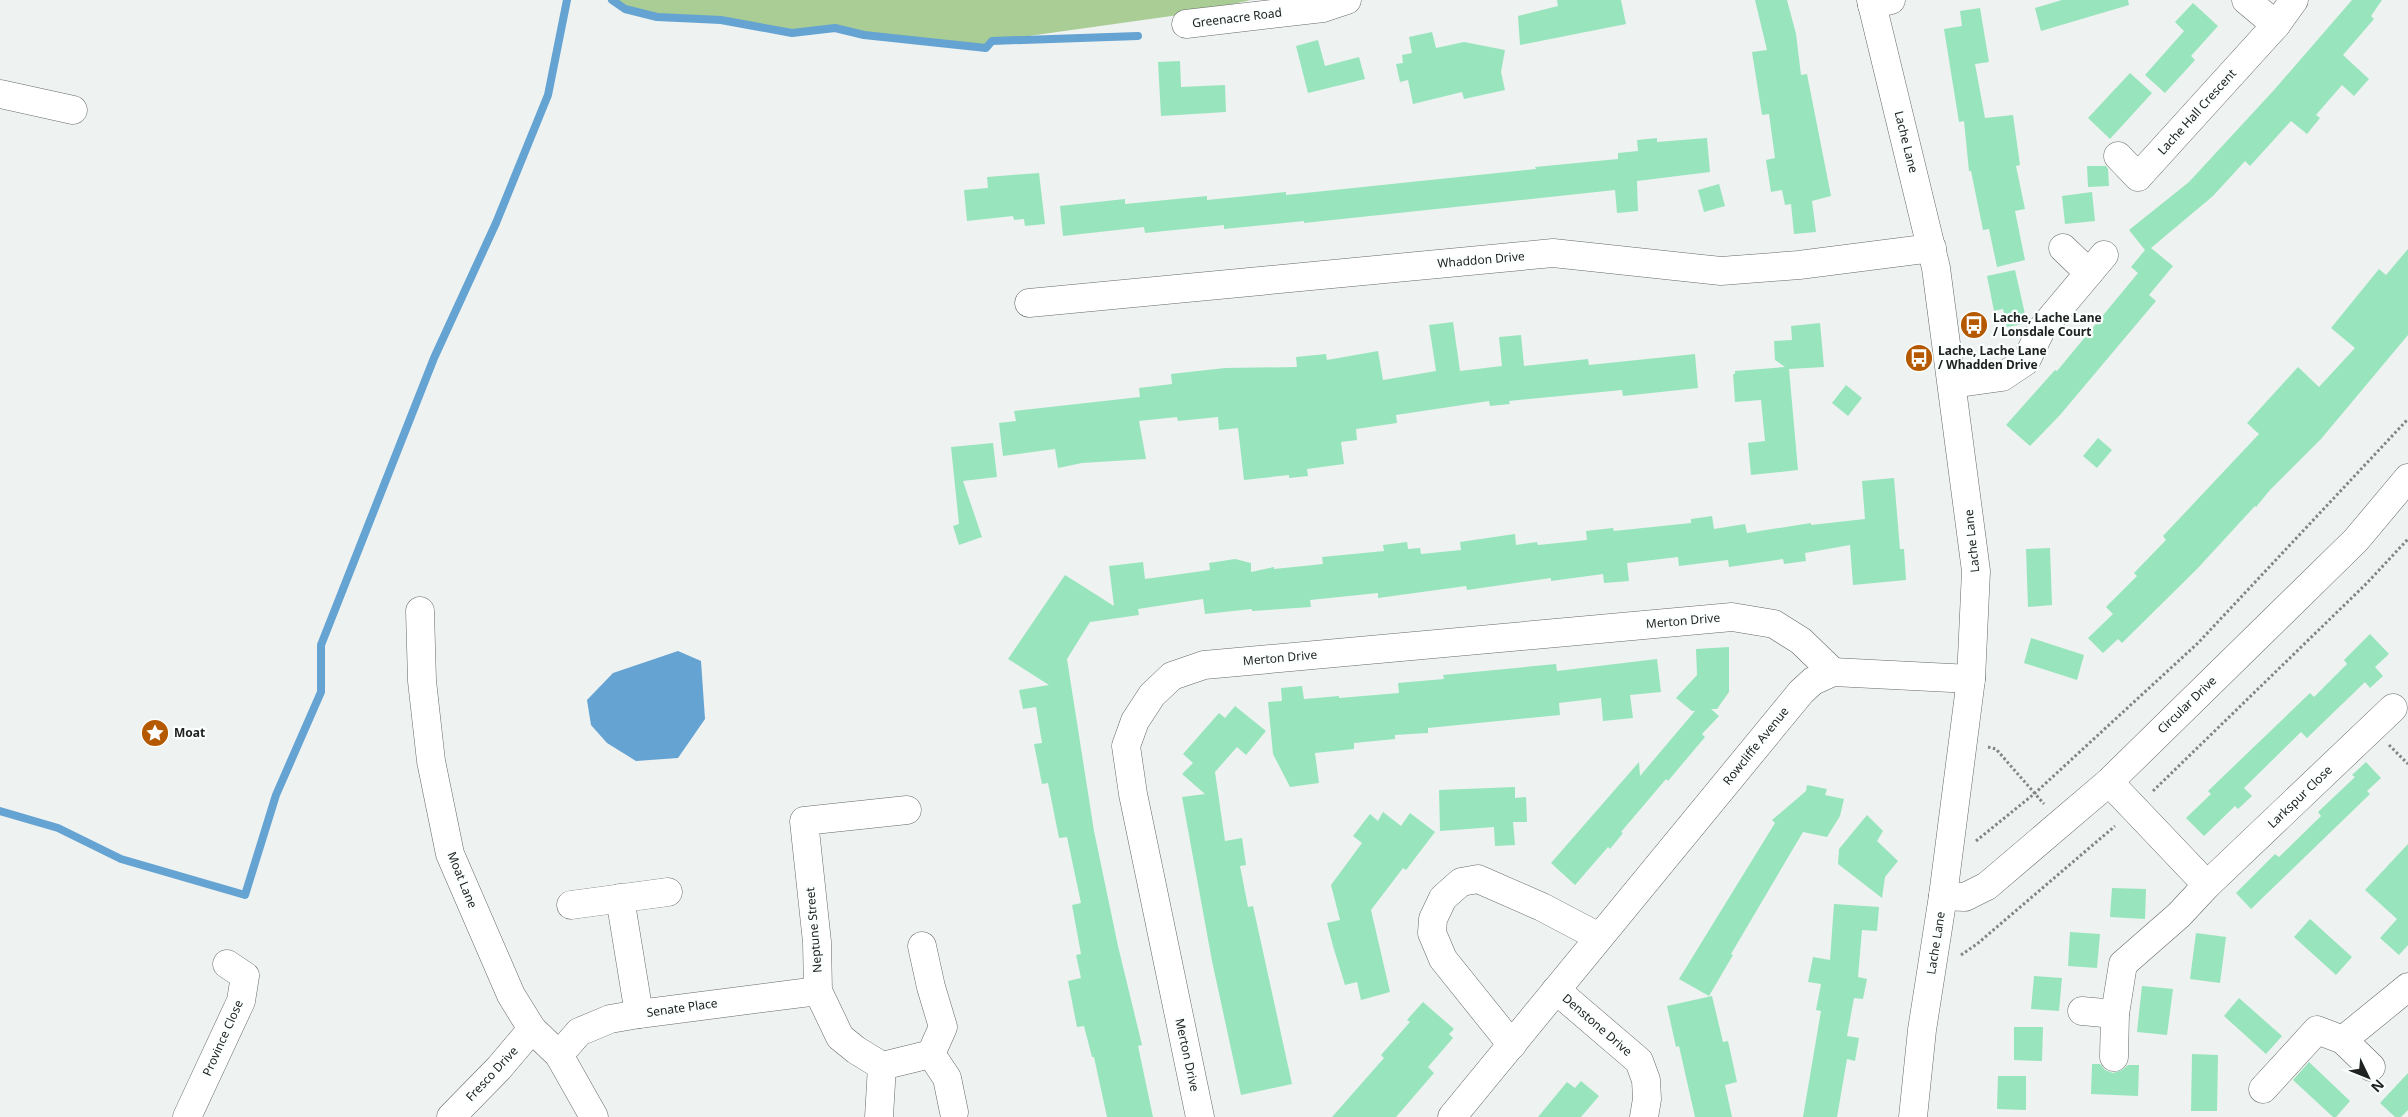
<svg xmlns="http://www.w3.org/2000/svg" width="2408" height="1117" font-family="'Noto Sans',sans-serif">
<rect width="100%" height="100%" fill="#eef2f1"/>
<path fill="#a9cd94" d="M 612,0 L 1251,0 L 1193,13 L 992,41 L 986,48 L 864,35 L 835,28 L 792,33 L 721,20 L 657,17 L 625,9 Z"/>
<path fill="#65a3d2" d="M 678,651 L 701,661 L 705,719 L 678,758 L 636,761 L 607,743 L 591,725 L 587,700 L 613,673 Z"/>
<g fill="none" stroke-linecap="round" stroke-linejoin="round">
<g stroke="#65a3d2" stroke-width="8">
<path d="M 612,0 L 625,9 L 657,17 L 721,20 L 792,33 L 835,28 L 864,35 L 986,48 L 992,41 L 1138,36"/>
<path d="M 0,811 L 58,828 L 121,859 L 245,895 L 276,795 L 321,692 L 321,645 L 434,358 L 496,223 L 548,95 L 567,0"/>
</g>
</g>
<g fill="#98e5bd">
<path d="M 1557,0 L 1621,0 L 1626,24 L 1520,45 L 1518,16 L 1558,6 Z"/>
<path d="M 1755,0 L 1787,0 L 1796,34 L 1801,75 L 1807,74 L 1831,196 L 1812,201 L 1816,232 L 1794,234 L 1791,204 L 1785,205 L 1782,190 L 1771,192 L 1766,160 L 1775,158 L 1769,114 L 1762,115 L 1752,52 L 1767,50 Z"/>
<path d="M 2062,0 L 2128,0 L 2129,5 L 2041,31 L 2035,8 Z"/>
<path d="M 2352,0 L 2382,0 L 2371,16 L 2374,19 L 2343,55 L 2369,79 L 2354,96 L 2342,85 L 2316,115 L 2320,118 L 2307,134 L 2291,121 L 2250,166 L 2245,161 L 2213,196 L 2151,248 L 2173,266 L 2149,295 L 2156,301 L 2060,415 L 2030,446 L 2006,425 L 2055,370 L 2057,371 L 2138,273 L 2131,267 L 2145,250 L 2129,230 L 2189,182 L 2274,90 Z"/>
<path d="M 2193,3 L 2218,26 L 2191,56 L 2195,60 L 2165,93 L 2145,75 L 2184,31 L 2175,22 Z"/>
<path d="M 1980,8 L 1989,62 L 1975,64 L 1985,118 L 2013,115 L 2020,165 L 2016,166 L 2025,209 L 2015,211 L 2025,260 L 1997,267 L 1989,229 L 1983,230 L 1971,171 L 1969,171 L 1964,121 L 1959,122 L 1944,29 L 1962,26 L 1960,11 Z"/>
<path d="M 1432,32 L 1436,48 L 1464,42 L 1505,50 L 1501,72 L 1505,90 L 1464,99 L 1462,92 L 1413,104 L 1408,80 L 1400,82 L 1396,64 L 1403,63 L 1402,55 L 1412,53 L 1409,37 Z"/>
<path d="M 1318,40 L 1325,66 L 1359,57 L 1365,79 L 1308,93 L 1296,46 Z"/>
<path d="M 1180,61 L 1181,87 L 1225,85 L 1226,112 L 1161,116 L 1158,62 Z"/>
<path d="M 2130,73 L 2152,93 L 2110,139 L 2088,118 Z"/>
<path d="M 1657,138 L 1657,142 L 1707,138 L 1710,172 L 1637,181 L 1638,211 L 1617,213 L 1615,190 L 1304,223 L 1304,221 L 1224,229 L 1224,225 L 1145,233 L 1144,227 L 1063,236 L 1060,206 L 1125,199 L 1125,204 L 1207,196 L 1207,200 L 1286,192 L 1286,195 L 1536,169 L 1535,167 L 1618,159 L 1618,153 L 1638,151 L 1637,140 Z"/>
<path d="M 2087,166 L 2106,166 L 2108,169 L 2109,186 L 2088,187 Z"/>
<path d="M 1039,173 L 1045,224 L 1025,226 L 1024,219 L 1014,220 L 1013,216 L 967,221 L 964,190 L 988,188 L 987,177 Z"/>
<path d="M 1719,184 L 1725,206 L 1704,212 L 1698,190 Z"/>
<path d="M 2092,192 L 2095,221 L 2065,224 L 2062,196 Z"/>
<path d="M 2408,249 L 2408,335 L 2321,439 L 2270,490 L 2256,507 L 2255,506 L 2197,569 L 2122,643 L 2118,639 L 2103,653 L 2088,638 L 2113,614 L 2106,607 L 2137,576 L 2134,573 L 2166,540 L 2163,536 L 2259,434 L 2247,423 L 2298,367 L 2319,387 L 2355,348 L 2331,328 L 2379,269 L 2386,275 Z"/>
<path d="M 2015,270 L 2027,323 L 2007,327 L 2003,309 L 1994,311 L 1987,276 Z"/>
<path d="M 1453,322 L 1460,371 L 1502,366 L 1499,337 L 1521,335 L 1524,366 L 1588,359 L 1589,365 L 1695,354 L 1698,388 L 1623,396 L 1622,390 L 1509,401 L 1510,404 L 1490,406 L 1489,401 L 1396,415 L 1397,423 L 1356,429 L 1357,440 L 1341,442 L 1344,464 L 1307,469 L 1308,476 L 1289,478 L 1289,475 L 1244,480 L 1238,428 L 1219,430 L 1218,417 L 1178,421 L 1177,417 L 1139,421 L 1146,459 L 1082,463 L 1058,468 L 1055,449 L 1003,456 L 999,423 L 1016,421 L 1014,411 L 1140,397 L 1139,388 L 1172,384 L 1171,374 L 1225,368 L 1297,367 L 1296,357 L 1326,354 L 1327,360 L 1378,351 L 1383,380 L 1436,371 L 1429,325 Z"/>
<path d="M 1820,323 L 1824,367 L 1789,369 L 1798,470 L 1751,475 L 1748,443 L 1765,441 L 1761,400 L 1735,402 L 1733,374 L 1735,374 L 1735,371 L 1785,367 L 1775,360 L 1774,341 L 1792,340 L 1791,326 Z"/>
<path d="M 1846,385 L 1862,398 L 1848,416 L 1832,403 Z"/>
<path d="M 2098,438 L 2112,450 L 2097,468 L 2083,456 Z"/>
<path d="M 993,443 L 997,477 L 963,481 L 982,537 L 959,545 L 953,526 L 959,524 L 951,447 Z"/>
<path d="M 1894,478 L 1900,549 L 1904,549 L 1906,580 L 1853,585 L 1850,545 L 1805,553 L 1806,561 L 1784,564 L 1783,559 L 1729,567 L 1728,560 L 1679,566 L 1678,557 L 1627,563 L 1629,581 L 1604,583 L 1603,574 L 1551,581 L 1551,578 L 1467,590 L 1466,586 L 1378,598 L 1378,593 L 1310,600 L 1311,607 L 1252,611 L 1252,609 L 1205,614 L 1203,599 L 1138,609 L 1139,615 L 1090,622 L 1067,659 L 1094,831 L 1118,946 L 1142,1045 L 1138,1046 L 1153,1117 L 1107,1117 L 1094,1057 L 1092,1057 L 1084,1026 L 1077,1027 L 1068,981 L 1081,978 L 1076,955 L 1081,954 L 1072,905 L 1081,903 L 1067,837 L 1059,838 L 1048,783 L 1042,784 L 1034,744 L 1042,743 L 1036,707 L 1023,709 L 1019,690 L 1049,685 L 1008,659 L 1065,575 L 1114,606 L 1109,566 L 1143,562 L 1145,579 L 1210,570 L 1209,563 L 1235,559 L 1251,563 L 1251,572 L 1274,567 L 1274,569 L 1323,564 L 1322,557 L 1384,551 L 1383,545 L 1407,542 L 1408,549 L 1420,548 L 1421,554 L 1461,550 L 1460,542 L 1515,534 L 1516,545 L 1537,542 L 1538,545 L 1587,540 L 1586,531 L 1613,528 L 1614,531 L 1691,523 L 1691,519 L 1712,516 L 1714,529 L 1745,524 L 1747,533 L 1811,523 L 1811,525 L 1865,519 L 1862,481 Z"/>
<path d="M 2050,548 L 2052,605 L 2028,607 L 2026,549 Z"/>
<path d="M 2370,634 L 2389,654 L 2375,667 L 2383,676 L 2370,688 L 2365,682 L 2307,738 L 2301,732 L 2244,788 L 2252,796 L 2238,809 L 2235,806 L 2204,836 L 2186,818 L 2211,794 L 2208,791 L 2310,693 L 2314,697 L 2347,664 L 2344,660 Z"/>
<path d="M 2031,638 L 2084,655 L 2077,680 L 2024,663 Z"/>
<path d="M 1729,647 L 1729,692 L 1717,709 L 1711,709 L 1719,716 L 1702,734 L 1705,737 L 1668,781 L 1666,779 L 1621,832 L 1623,833 L 1610,849 L 1608,847 L 1575,885 L 1551,863 L 1639,762 L 1640,776 L 1695,711 L 1692,711 L 1676,698 L 1697,675 L 1696,649 Z"/>
<path d="M 1657,659 L 1661,692 L 1630,695 L 1633,718 L 1603,721 L 1601,698 L 1559,703 L 1560,715 L 1428,728 L 1428,733 L 1395,735 L 1395,739 L 1354,743 L 1354,749 L 1315,753 L 1319,783 L 1290,787 L 1273,754 L 1268,702 L 1282,701 L 1281,688 L 1302,686 L 1304,699 L 1339,696 L 1339,698 L 1399,693 L 1398,683 L 1444,679 L 1443,675 L 1556,664 L 1557,671 Z"/>
<path d="M 1235,706 L 1266,731 L 1246,755 L 1237,747 L 1215,772 L 1225,841 L 1242,838 L 1246,865 L 1240,866 L 1248,907 L 1253,906 L 1292,1084 L 1241,1095 L 1212,961 L 1182,797 L 1205,794 L 1182,774 L 1193,763 L 1183,754 L 1219,713 L 1225,718 Z"/>
<path d="M 2366,762 L 2381,778 L 2367,791 L 2370,794 L 2251,909 L 2236,893 L 2275,854 L 2279,857 L 2321,816 L 2318,812 L 2355,777 L 2352,775 Z"/>
<path d="M 1807,785 L 1827,789 L 1825,795 L 1844,799 L 1840,816 L 1827,837 L 1803,832 L 1731,954 L 1733,955 L 1709,996 L 1679,979 L 1775,823 L 1772,820 L 1806,791 Z"/>
<path d="M 1515,787 L 1515,798 L 1526,797 L 1527,822 L 1513,822 L 1515,845 L 1495,846 L 1494,827 L 1440,831 L 1439,790 Z"/>
<path d="M 1383,812 L 1401,826 L 1410,813 L 1435,832 L 1406,870 L 1403,868 L 1371,910 L 1390,992 L 1361,1000 L 1357,982 L 1345,985 L 1333,946 L 1327,923 L 1340,920 L 1331,885 L 1362,843 L 1353,836 L 1370,814 L 1378,821 Z"/>
<path d="M 1867,815 L 1883,831 L 1877,841 L 1898,861 L 1885,877 L 1882,898 L 1838,864 L 1839,849 Z"/>
<path d="M 2408,844 L 2408,945 L 2399,955 L 2380,938 L 2397,919 L 2365,890 Z"/>
<path d="M 2112,888 L 2146,889 L 2145,919 L 2110,917 Z"/>
<path d="M 1834,904 L 1879,907 L 1877,931 L 1862,930 L 1858,977 L 1867,979 L 1863,999 L 1854,998 L 1847,1036 L 1859,1038 L 1855,1061 L 1847,1059 L 1837,1117 L 1803,1117 L 1821,1011 L 1816,1010 L 1821,984 L 1808,982 L 1813,957 L 1830,960 Z"/>
<path d="M 2310,919 L 2352,957 L 2336,975 L 2294,937 Z"/>
<path d="M 2070,932 L 2100,934 L 2097,968 L 2068,966 Z"/>
<path d="M 2196,933 L 2226,937 L 2220,983 L 2190,979 Z"/>
<path d="M 2034,976 L 2062,978 L 2059,1011 L 2031,1009 Z"/>
<path d="M 2142,986 L 2173,989 L 2167,1035 L 2137,1032 Z"/>
<path d="M 1712,996 L 1723,1042 L 1728,1041 L 1737,1082 L 1725,1085 L 1732,1117 L 1695,1117 L 1679,1046 L 1676,1047 L 1667,1006 Z"/>
<path d="M 2239,998 L 2282,1036 L 2266,1054 L 2224,1016 Z"/>
<path d="M 1423,1002 L 1454,1029 L 1449,1034 L 1453,1038 L 1428,1067 L 1434,1073 L 1396,1117 L 1332,1117 L 1384,1058 L 1381,1055 L 1410,1022 L 1407,1020 Z"/>
<path d="M 2014,1027 L 2043,1027 L 2042,1061 L 2014,1060 Z"/>
<path d="M 2192,1054 L 2218,1055 L 2217,1111 L 2191,1111 Z"/>
<path d="M 2309,1062 L 2350,1101 L 2336,1117 L 2333,1117 L 2293,1080 Z"/>
<path d="M 2092,1064 L 2100,1064 L 2105,1070 L 2113,1073 L 2122,1070 L 2128,1065 L 2139,1065 L 2138,1096 L 2091,1094 Z"/>
<path d="M 2408,1073 L 2408,1110 L 2401,1117 L 2395,1117 L 2380,1103 Z"/>
<path d="M 1998,1076 L 2026,1076 L 2026,1110 L 1997,1109 Z"/>
<path d="M 1581,1081 L 1599,1096 L 1581,1117 L 1538,1117 L 1567,1082 L 1575,1088 Z"/>
</g>
<g fill="none" stroke-linecap="round" stroke-linejoin="round">
<defs>
<g id="minor">
<path d="M 2246,0 L 2276,25"/>
<path d="M 1872,5 L 1891,0"/>
<path d="M 1186,24 L 1323,8 L 1347,0"/>
<path d="M 0,94 L 73,110"/>
<path d="M 2118,156 L 2138,177 L 2276,25 L 2294,0"/>
<path d="M 2063,248 L 2089,273"/>
<path d="M 1029,303 L 1553,253 L 1721,271 L 1799,265 L 1932,248"/>
<path d="M 1952,384 L 2002,377 L 2026,361 L 2041,330 L 2104,255"/>
<path d="M 420,611 L 422,681 L 431,761 L 450,854 L 511,995 L 532,1029 L 559,1055 L 594,1117"/>
<path d="M 2109,782 L 2207,885 L 2393,708"/>
<path d="M 620,898 L 639,1014"/>
<path d="M 571,905 L 668,892"/>
<path d="M 1556,990 L 1639,1061 L 1646,1080 L 1647,1099 L 1644,1117"/>
<path d="M 2082,1011 L 2115,1014"/>
<path d="M 2343,1040 L 2371,1067"/>
<path d="M 1512,1045 L 1443,959 L 1432,933 L 1433,919 L 1443,898 L 1461,882 L 1478,879 L 1542,907 L 1599,937"/>
<path d="M 931,1054 L 947,1078 L 954,1112"/>
<path d="M 559,1055 L 579,1032 L 610,1019 L 639,1014 L 818,991"/>
<path d="M 2114,1057 L 2115,1014 L 2123,964 L 2179,915 L 2207,885"/>
<path d="M 882,1066 L 931,1054 L 943,1027 L 931,987 L 922,946"/>
<path d="M 2263,1089 L 2317,1030 L 2343,1040 L 2408,987"/>
<path d="M 187,1117 L 241,1001 L 245,976 L 227,964"/>
<path d="M 451,1117 L 499,1068 L 532,1029"/>
<path d="M 879,1117 L 882,1066 L 856,1050 L 840,1037 L 818,991 L 817,942 L 804,821 L 907,810"/>
<path d="M 1200,1117 L 1133,794 L 1126,746 L 1135,721 L 1152,695 L 1172,676 L 1204,665 L 1732,617 L 1774,624 L 1801,641 L 1833,672"/>
<path d="M 1452,1117 L 1801,692 L 1813,681 L 1833,672 L 1971,679"/>
</g>
<g id="tertiary">
<path d="M 1871,0 L 1936,268 L 1976,571 L 1971,679 L 1943,896 L 1922,1030 L 1913,1117"/>
<path d="M 1943,896 L 1965,897 L 1987,886 L 2109,782 L 2356,540 L 2408,478"/>
</g>
</defs>
<use href="#minor" stroke="#666969" stroke-width="29"/>
<use href="#tertiary" stroke="#666969" stroke-width="29"/>
<g stroke="#828584" stroke-width="3" stroke-dasharray="2.5 2.5" stroke-linecap="butt">
<path d="M 2389,745 L 2408,764"/>
<path d="M 1988,747 L 1996,749 L 2044,804"/>
<path d="M 2153,791 L 2367,583 L 2408,539"/>
<path d="M 1976,841 L 2034,794 L 2198,643 L 2408,419"/>
<path d="M 1961,955 L 1977,944 L 2115,826"/>
</g>
<use href="#minor" stroke="#fff" stroke-width="28"/>
<use href="#tertiary" stroke="#fff" stroke-width="28"/>
</g>
<defs>
<symbol id="bus-disc" viewBox="-11 -11 22 22"><circle r="9.5" fill="#b55900" stroke="#fbfffe"/><path d="M-5-6H5V4H4V6H2V4H-2V6H-4V4H-5ZM-3.5-4V0h7V-4ZM-3.5 1.2v1.5H-2V1.2ZM2 1.2v1.5H3.5V1.2Z" fill="#fff"/></symbol>
<symbol id="sight-disc" viewBox="-11 -11 22 22"><circle r="9.5" fill="#b55900" stroke="#fbfffe"/><path d="M0-6L1.8-2.2L6-1.7L2.9 1.2L3.7 5.4L0 3.3L-3.7 5.4L-2.9 1.2L-6-1.7L-1.8-2.2Z" fill="#fff"/></symbol>
</defs>
<g fill-rule="evenodd">
<use href="#bus-disc" x="1958" y="309" width="32" height="32"/>
<use href="#bus-disc" x="1903" y="342" width="32" height="32"/>
<use href="#sight-disc" x="139" y="717" width="32" height="32"/>
</g>
<g text-anchor="middle" stroke-width="4.5" stroke-linejoin="round" paint-order="stroke">
<g font-size="12" fill="#212322" stroke="#fbfffe">
<text transform="translate(1237 18) rotate(-7)" y="4">Greenacre Road</text>
<text transform="translate(2197 112) rotate(-48)" y="4">Lache Hall Crescent</text>
<text transform="translate(1906 142) rotate(76)" y="4">Lache Lane</text>
<text transform="translate(1481 260) rotate(-5)" y="4">Whaddon Drive</text>
<text transform="translate(1972 541) rotate(-96)" y="4">Lache Lane</text>
<text transform="translate(1683 621) rotate(-5)" y="4">Merton Drive</text>
<text transform="translate(1280 658) rotate(-5)" y="4">Merton Drive</text>
<text transform="translate(2187 705) rotate(-44)" y="4">Circular Drive</text>
<text transform="translate(1756 746) rotate(-51)" y="4">Rowcliffe Avenue</text>
<text transform="translate(2300 797) rotate(-44)" y="4">Larkspur Close</text>
<text transform="translate(462 880) rotate(68)" y="4">Moat Lane</text>
<text transform="translate(814 930) rotate(-95)" y="4">Neptune Street</text>
<text transform="translate(1936 943) rotate(-81)" y="4">Lache Lane</text>
<text transform="translate(682 1008) rotate(-8)" y="4">Senate Place</text>
<text transform="translate(1597 1025) rotate(41)" y="4">Denstone Drive</text>
<text transform="translate(223 1038) rotate(-66)" y="4">Province Close</text>
<text transform="translate(1187 1055) rotate(78)" y="4">Merton Drive</text>
<text transform="translate(492 1074) rotate(-47)" y="4">Fresco Drive</text>
</g>
<g font-size="12" font-weight="bold" fill="#212322" stroke="#fbfffe" text-anchor="start">
<text x="1993" y="322">Lache, Lache Lane<tspan x="1993" dy="14">/ Lonsdale Court</tspan></text>
<text x="1938" y="355">Lache, Lache Lane<tspan x="1938" dy="14">/ Whadden Drive</tspan></text>
<text x="174" y="737">Moat</text>
</g>
</g>
<g transform="translate(2368 1077) rotate(133)" stroke="#fbfffe" stroke-width="4" paint-order="stroke">
<path d="M0-4L9 19L0 12L-9 19Z" fill="#212322"/>
<text y="-8" font-size="14" font-weight="bold" text-anchor="middle" fill="#212322">N</text>
</g>
</svg>
